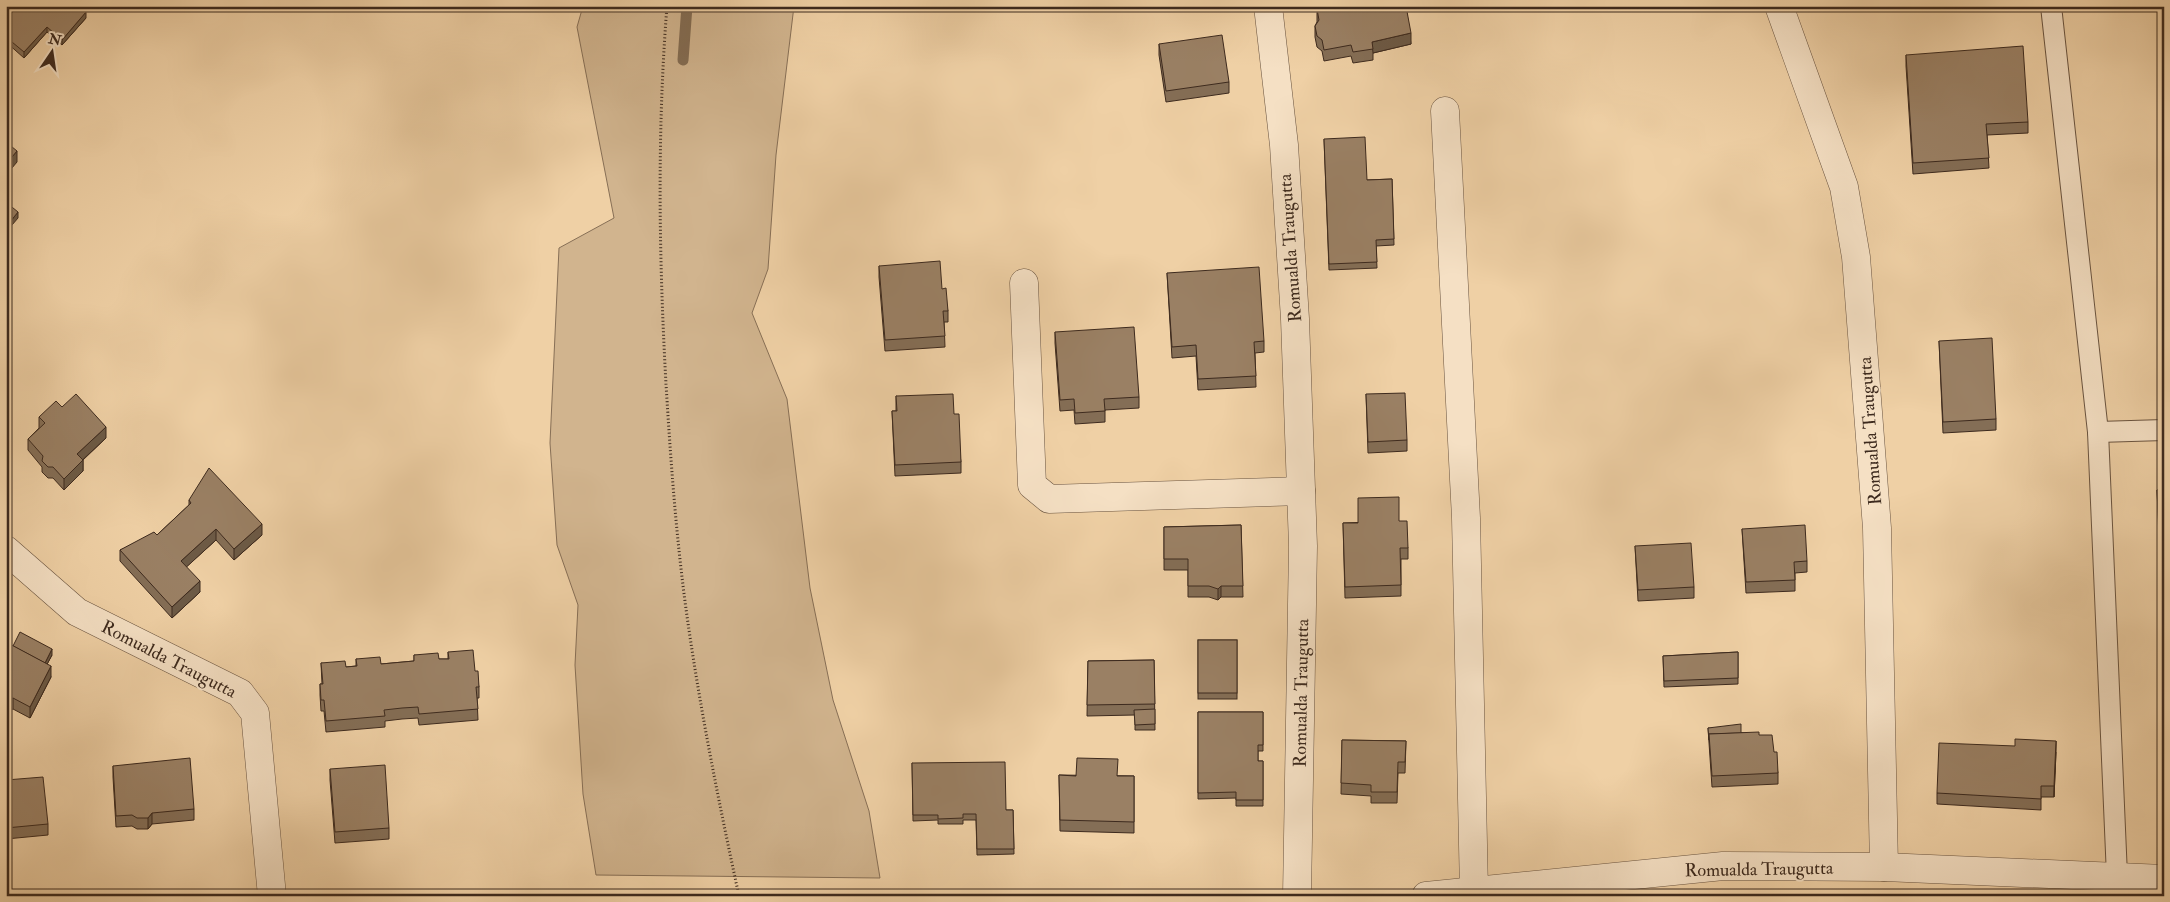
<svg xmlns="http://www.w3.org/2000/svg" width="2170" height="902" font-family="'IM FELL Double Pica',serif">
<rect width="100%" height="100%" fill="#efd0a5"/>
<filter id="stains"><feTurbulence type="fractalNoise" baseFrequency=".004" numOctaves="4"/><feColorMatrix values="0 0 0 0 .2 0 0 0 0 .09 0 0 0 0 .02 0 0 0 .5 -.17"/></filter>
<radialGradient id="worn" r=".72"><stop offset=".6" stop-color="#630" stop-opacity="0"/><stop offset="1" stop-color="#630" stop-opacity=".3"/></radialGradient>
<path fill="#d1b48e" stroke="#876f56" d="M 583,6 L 794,6 L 776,155 L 768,269 L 752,313 L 787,399 L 810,588 L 833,700 L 869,811 L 880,878 L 596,875 L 583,794 L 575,665 L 578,605 L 557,545 L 550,443 L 559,248 L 614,218 L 577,27 Z"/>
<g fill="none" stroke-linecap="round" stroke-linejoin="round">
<path stroke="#836c53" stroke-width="11" d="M 683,60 L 687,6"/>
<defs>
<g id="service">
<path d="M 2051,6 L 2098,432 L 2117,876"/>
<path d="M 2098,432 L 2164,430"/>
</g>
<g id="minor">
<path d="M 1268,6 L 1284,145 L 1295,319 L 1303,546 L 1297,896"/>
<path d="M 1779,6 L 1844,187 L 1856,257 L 1877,528 L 1884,867"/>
<path d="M 1445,111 L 1466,518 L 1474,891"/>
<path d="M 1024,283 L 1032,485 L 1049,499 L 1301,491"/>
<path d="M 6,550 L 77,612 L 240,693 L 255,713 L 272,896"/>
<path d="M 1426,896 L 1723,866 L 1884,867 L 2164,879"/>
</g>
</defs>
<use href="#service" stroke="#6a5440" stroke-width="22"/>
<use href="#minor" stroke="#6a5440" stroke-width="29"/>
<path stroke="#3d2a1e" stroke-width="3" stroke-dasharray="1 2.5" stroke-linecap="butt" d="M 667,6 C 657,132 659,258 666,384 C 671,466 677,549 689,630 C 702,719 720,808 739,896"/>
<use href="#service" stroke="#f5e0c4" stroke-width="20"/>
<use href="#minor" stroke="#f5e0c4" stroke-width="28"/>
</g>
<g fill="#846e56" stroke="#3d2a1e">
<path d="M 1325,6 L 1406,6 L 1411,44 L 1373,53 L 1373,60 L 1353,63 L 1351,56 L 1324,61 L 1322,51 L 1317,47 L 1315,37 L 1315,26 L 1317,22 L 1317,9 L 1325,8 Z"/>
<path d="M 6,14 L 8,16 L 86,18 L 62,45 L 47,32 L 24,58 L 6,42 Z"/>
<path d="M 1159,44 L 1229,82 L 1229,93 L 1166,102 L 1159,55 Z"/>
<path d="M 1906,55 L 2028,122 L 2028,133 L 1987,135 L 1989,168 L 1913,174 L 1906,66 Z"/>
<path d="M 1324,139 L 1367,180 L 1392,179 L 1394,245 L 1376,246 L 1377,268 L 1329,270 Z"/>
<path d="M 879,266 L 942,289 L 948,311 L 948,322 L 944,322 L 945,347 L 885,351 L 879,277 Z"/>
<path d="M 1167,273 L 1264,341 L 1264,352 L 1255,353 L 1256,387 L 1198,390 L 1196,356 L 1172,358 Z"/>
<path d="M 1055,332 L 1139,397 L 1139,408 L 1105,410 L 1105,422 L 1075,424 L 1074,410 L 1060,411 L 1055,343 Z"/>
<path d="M 1939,341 L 1996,419 L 1996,430 L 1943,433 Z"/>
<path d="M 1366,394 L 1407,440 L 1407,451 L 1368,453 Z"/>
<path d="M 896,396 L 954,414 L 961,462 L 961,473 L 895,476 L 892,411 L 896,411 Z"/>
<path d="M 62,407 L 106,438 L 83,460 L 83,471 L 64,490 L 53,478 L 48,478 L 42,472 L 42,467 L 28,450 L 28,439 L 39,428 L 39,417 Z"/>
<path d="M 2157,490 L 2164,490 L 2164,562 L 2160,562 Z"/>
<path d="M 189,500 L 262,535 L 234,560 L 216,540 L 186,567 L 200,592 L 172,618 L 120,561 L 120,550 L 157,535 L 189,505 Z"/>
<path d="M 1399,521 L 1408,548 L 1408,559 L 1401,559 L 1401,596 L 1345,598 L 1343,523 Z"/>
<path d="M 1241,525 L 1243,597 L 1221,597 L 1218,600 L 1209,597 L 1188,597 L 1188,570 L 1164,570 L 1164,527 Z"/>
<path d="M 1742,529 L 1807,561 L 1807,572 L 1795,573 L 1795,591 L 1746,593 Z"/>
<path d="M 1635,546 L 1694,587 L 1694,598 L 1638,601 Z"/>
<rect x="1198" y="640" width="39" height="59"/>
<path d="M 13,646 L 52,655 L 47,664 L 51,677 L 30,718 L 13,709 L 6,711 Z"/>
<path d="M 448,652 L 475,671 L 479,687 L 479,698 L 477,698 L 478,720 L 419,725 L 418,718 L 402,719 L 385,721 L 385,727 L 326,732 L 324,711 L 321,711 L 320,695 L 320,684 L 322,684 L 321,663 L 346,667 L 356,666 L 356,659 L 381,664 L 414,661 L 414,655 L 439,659 L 448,659 Z"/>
<path d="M 1738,652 L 1738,684 L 1664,687 L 1663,656 Z"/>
<path d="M 1154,660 L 1155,730 L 1135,730 L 1135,715 L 1087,716 L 1088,661 Z"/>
<path d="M 1198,712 L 1263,712 L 1263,751 L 1258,751 L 1258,761 L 1263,761 L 1263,806 L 1236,806 L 1236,798 L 1198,799 Z"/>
<path d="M 1708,728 L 1759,735 L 1774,752 L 1778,773 L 1778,784 L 1712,787 Z"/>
<path d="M 1342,740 L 1406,741 L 1405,773 L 1398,773 L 1397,803 L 1371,803 L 1371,796 L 1341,794 Z"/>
<path d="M 2056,752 L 2054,797 L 2041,797 L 2041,810 L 1937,804 L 1937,793 Z"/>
<path d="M 912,763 L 1006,810 L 1013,810 L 1014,854 L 977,855 L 976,820 L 963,820 L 963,824 L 938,824 L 938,820 L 913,821 Z"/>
<path d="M 113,766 L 194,809 L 194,820 L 152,824 L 148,829 L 137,829 L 132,826 L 116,827 L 113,777 Z"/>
<path d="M 330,769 L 389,828 L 389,839 L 335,843 L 330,780 Z"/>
<path d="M 1059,775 L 1134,776 L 1134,833 L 1060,831 Z"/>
<path d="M 6,780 L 48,824 L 48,835 L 6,839 Z"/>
</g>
<g fill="#6c5a46" stroke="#3d2a1e">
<path d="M 86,12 L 86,18 L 62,45 L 62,40 Z"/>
<path d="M 47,27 L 47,32 L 24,58 L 24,52 Z"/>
<path d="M 1411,33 L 1411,44 L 1373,53 L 1372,42 Z"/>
<path d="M 17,151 L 17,162 L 6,175 L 6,164 Z"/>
<path d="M 18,212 L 18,218 L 6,232 L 6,227 Z"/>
<path d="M 106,427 L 106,438 L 77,465 L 77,454 Z"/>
<path d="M 83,460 L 83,471 L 64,490 L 64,479 Z"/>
<path d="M 262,524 L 262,535 L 234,560 L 234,549 Z"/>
<path d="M 216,529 L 216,540 L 181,572 L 181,561 Z"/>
<path d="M 200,581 L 200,592 L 172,618 L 172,607 Z"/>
<path d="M 1221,586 L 1221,597 L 1218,600 L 1218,589 Z"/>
<path d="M 52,649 L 52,655 L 43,672 L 43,667 Z"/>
<path d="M 51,666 L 51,677 L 30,718 L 30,707 Z"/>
<path d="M 13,698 L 13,709 L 6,711 L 6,700 Z"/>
<path d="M 2056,741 L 2056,752 L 2054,797 L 2054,786 Z"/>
<path d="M 152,813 L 152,824 L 148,829 L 148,818 Z"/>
</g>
<g fill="#9a8064" stroke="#3d2a1e">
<path d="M 16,6 L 80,6 L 86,12 L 62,40 L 47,27 L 24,52 L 6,37 L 6,14 L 8,16 Z"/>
<path d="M 1327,6 L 1406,6 L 1411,33 L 1372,42 L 1373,49 L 1353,52 L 1351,45 L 1324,50 L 1322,40 L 1317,36 L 1315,26 L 1319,20 L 1317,9 L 1327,7 Z"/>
<path d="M 1222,35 L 1229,82 L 1166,91 L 1159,44 Z"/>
<path d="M 2023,46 L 2028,122 L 1986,124 L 1989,158 L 1913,163 L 1906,55 Z"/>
<path d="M 1365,137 L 1367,180 L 1392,179 L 1394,239 L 1376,240 L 1377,262 L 1329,264 L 1324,139 Z"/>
<path d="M 6,142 L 17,151 L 6,164 Z"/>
<path d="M 7,203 L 18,212 L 6,227 L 6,204 Z"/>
<path d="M 940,261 L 942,289 L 946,288 L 948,311 L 943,311 L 945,336 L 885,340 L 879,266 Z"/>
<path d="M 1259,267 L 1264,341 L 1254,342 L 1256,376 L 1198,379 L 1196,345 L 1172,347 L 1167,273 Z"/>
<path d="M 1134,327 L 1139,397 L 1104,399 L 1105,411 L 1075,413 L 1074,399 L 1060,400 L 1055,332 Z"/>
<path d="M 1992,338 L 1996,419 L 1943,422 L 1939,341 Z"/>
<path d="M 1405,393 L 1407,440 L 1368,442 L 1366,394 Z"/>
<path d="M 76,394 L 106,427 L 77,454 L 83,460 L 64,479 L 53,467 L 48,467 L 42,461 L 43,456 L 28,439 L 45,423 L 39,417 L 56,401 L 62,407 Z"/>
<path d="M 953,394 L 954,414 L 959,414 L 961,462 L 895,465 L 892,411 L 897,411 L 896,396 Z"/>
<path d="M 209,468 L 262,524 L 234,549 L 216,529 L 181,561 L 200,581 L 172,607 L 120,550 L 154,532 L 157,535 L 191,503 L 189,500 Z"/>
<path d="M 2157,490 L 2164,490 L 2164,551 L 2160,551 Z"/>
<path d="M 1399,497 L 1399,521 L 1407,521 L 1408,548 L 1400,548 L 1401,585 L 1345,587 L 1343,523 L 1358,523 L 1358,498 Z"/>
<path d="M 1241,525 L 1243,586 L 1221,586 L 1218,589 L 1209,586 L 1188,586 L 1188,559 L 1164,559 L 1164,527 Z"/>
<path d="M 1805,525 L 1807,561 L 1794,562 L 1795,580 L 1746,582 L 1742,529 Z"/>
<path d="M 1691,543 L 1694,587 L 1638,590 L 1635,546 Z"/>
<path d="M 20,632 L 52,649 L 45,663 L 13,646 Z"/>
<rect x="1198" y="640" width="39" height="53"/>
<path d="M 6,642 L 51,666 L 30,707 L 13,698 L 6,700 Z"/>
<path d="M 473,650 L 475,671 L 478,671 L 479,687 L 476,687 L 478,709 L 419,714 L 418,707 L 402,708 L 384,710 L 385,716 L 326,721 L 324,700 L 321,700 L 320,684 L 323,684 L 321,663 L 345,661 L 346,667 L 357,666 L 356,659 L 380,657 L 381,664 L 414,661 L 414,655 L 438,653 L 439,659 L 449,659 L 448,652 Z"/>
<path d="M 1738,652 L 1738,678 L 1664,681 L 1663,656 Z"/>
<path d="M 1154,660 L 1155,704 L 1087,705 L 1088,661 Z"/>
<path d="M 1155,709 L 1155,724 L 1135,725 L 1134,710 Z"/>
<path d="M 1198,712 L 1263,712 L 1263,745 L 1258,745 L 1258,761 L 1263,761 L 1263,800 L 1236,800 L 1236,792 L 1198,793 Z"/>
<path d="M 1741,724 L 1741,733 L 1709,734 L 1709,740 L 1708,728 Z"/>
<path d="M 1759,732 L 1759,735 L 1772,735 L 1774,752 L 1777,752 L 1778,773 L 1712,776 L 1709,734 Z"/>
<path d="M 2015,739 L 2056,741 L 2054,786 L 2041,786 L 2041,799 L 1937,793 L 1939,743 L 2015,746 Z"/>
<path d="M 1342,740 L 1406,741 L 1405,762 L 1398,762 L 1397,792 L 1371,792 L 1371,785 L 1341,783 Z"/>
<path d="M 190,758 L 194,809 L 152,813 L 148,818 L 137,818 L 132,815 L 116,816 L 113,766 Z"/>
<path d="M 1077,758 L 1118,759 L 1117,776 L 1134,776 L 1134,822 L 1060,820 L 1059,775 L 1076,776 Z"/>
<path d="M 1005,762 L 1006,810 L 1013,810 L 1014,849 L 977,849 L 976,814 L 963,814 L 963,818 L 938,819 L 938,815 L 913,815 L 912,763 Z"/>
<path d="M 385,765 L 389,828 L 335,832 L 330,769 Z"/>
<path d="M 43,777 L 48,824 L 6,828 L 6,780 Z"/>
</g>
<g text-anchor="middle" stroke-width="4" stroke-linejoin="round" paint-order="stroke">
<g font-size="18" fill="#3d2a1e" stroke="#f5e0c4">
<text transform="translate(1290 248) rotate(-94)" y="6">Romualda Traugutta</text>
<text transform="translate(1870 431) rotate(-94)" y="6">Romualda Traugutta</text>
<text transform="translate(169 659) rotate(27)" y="6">Romualda Traugutta</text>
<text transform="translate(1301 693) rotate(-89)" y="6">Romualda Traugutta</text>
<text transform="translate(1759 869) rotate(-1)" y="6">Romualda Traugutta</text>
</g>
</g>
<rect width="2170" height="902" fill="none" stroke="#efd0a5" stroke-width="25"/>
<rect x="8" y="8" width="2155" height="887" fill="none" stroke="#3d2a1e" stroke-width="2.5"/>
<rect x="12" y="12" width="2145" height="877" fill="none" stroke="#3d2a1e"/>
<g transform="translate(52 52) rotate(13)" stroke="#f5e0c4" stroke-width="4" paint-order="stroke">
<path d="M0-4L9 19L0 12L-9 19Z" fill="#3d2a1e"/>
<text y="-8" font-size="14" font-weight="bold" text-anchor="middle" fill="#3d2a1e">N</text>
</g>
<rect width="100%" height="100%" filter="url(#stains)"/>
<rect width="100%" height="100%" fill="url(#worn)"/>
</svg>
